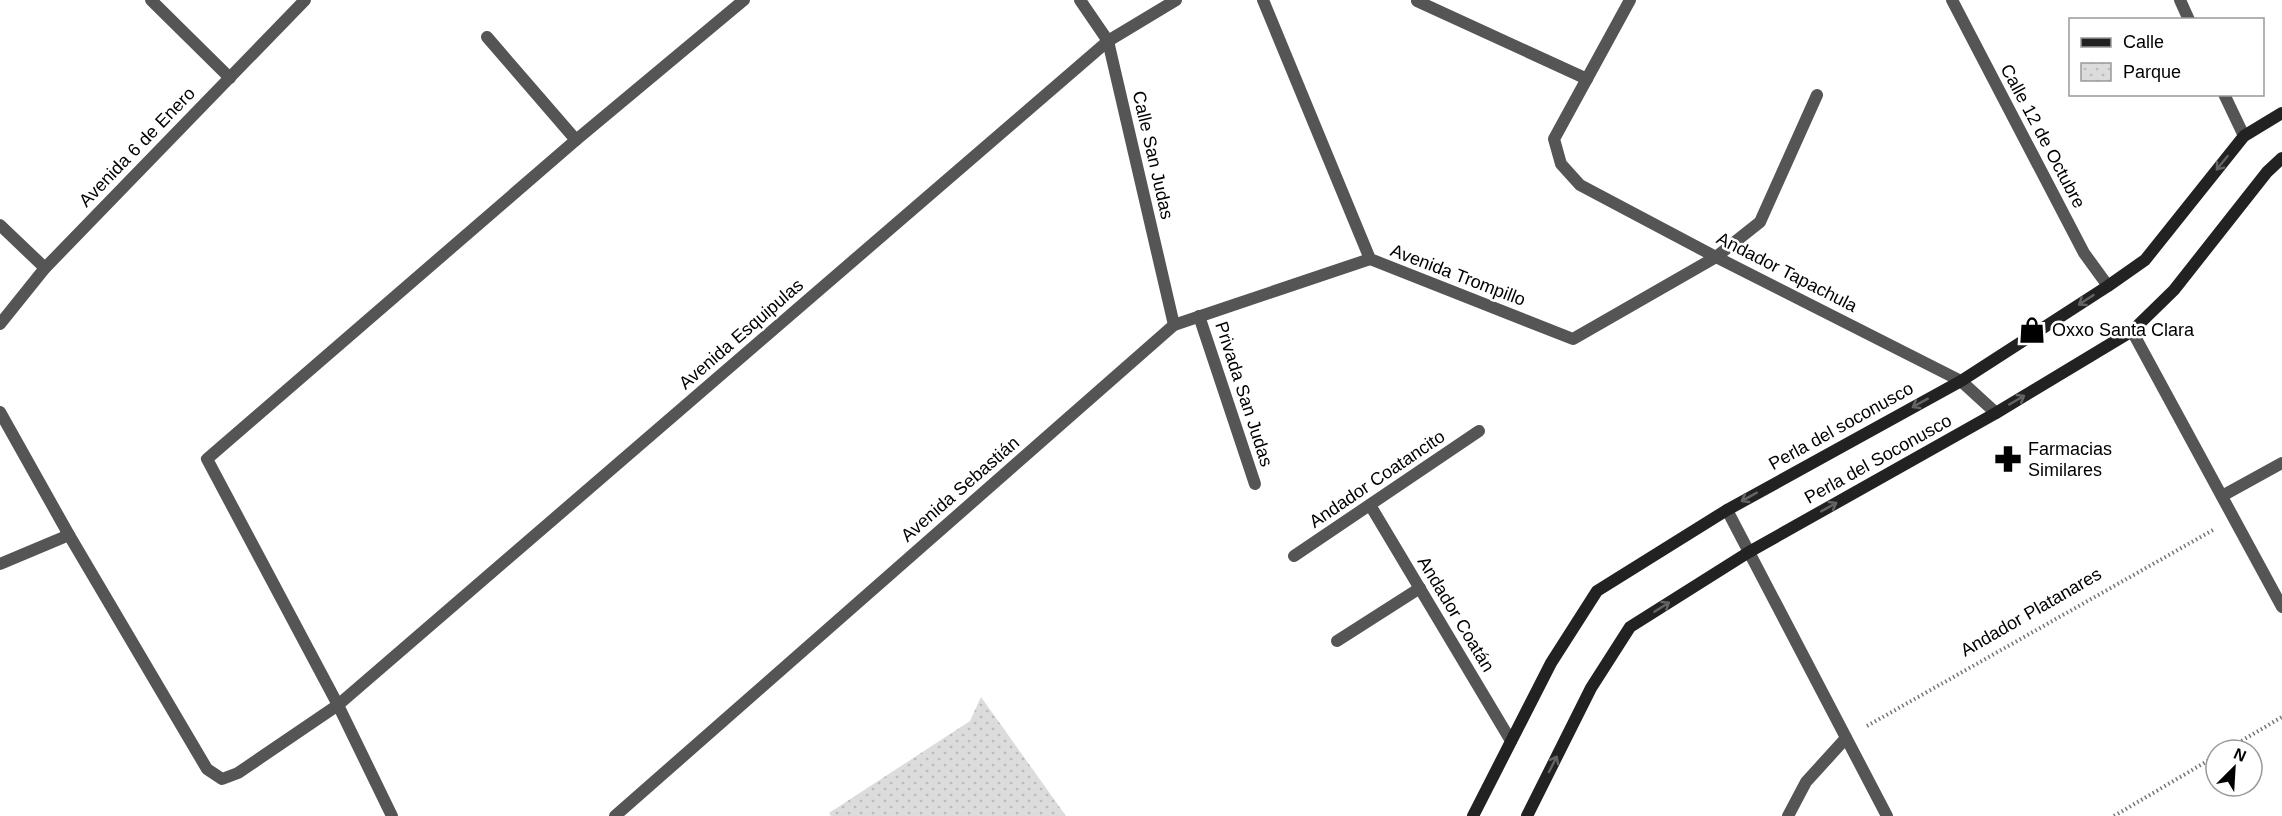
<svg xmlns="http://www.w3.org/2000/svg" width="2282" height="816" font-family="Arial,sans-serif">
<defs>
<pattern id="park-dots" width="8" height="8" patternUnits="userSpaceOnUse" patternTransform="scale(1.5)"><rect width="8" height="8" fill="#dcdcdc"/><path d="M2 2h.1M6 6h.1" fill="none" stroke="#bbb" stroke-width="1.8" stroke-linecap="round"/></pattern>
</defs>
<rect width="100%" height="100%" fill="#fff"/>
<path fill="url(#park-dots)" d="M 981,697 L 1066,816 L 831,816 L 829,813 L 970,721 Z"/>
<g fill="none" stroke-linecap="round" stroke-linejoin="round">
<g stroke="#777" stroke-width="4" stroke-dasharray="1.5 3" stroke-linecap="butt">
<path d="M 1867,726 L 2213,530"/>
<path d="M 2226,750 L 2282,717"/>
<path d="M 2114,816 L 2216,756"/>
</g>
<g stroke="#555" stroke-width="12">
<path d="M 151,0 L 230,78"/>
<path d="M 1080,0 L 1108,41 L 1174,325"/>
<path d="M 1263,0 L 1370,259 L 1573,339 L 1716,257 L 1760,222 L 1817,95"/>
<path d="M 1630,0 L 1554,139 L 1561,164 L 1580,185 L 1716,257 L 1961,381 L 1996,413"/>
<path d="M 1952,0 L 2084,253 L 2108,286"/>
<path d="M 2180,0 L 2189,20"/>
<path d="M 1417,1 L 1587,79"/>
<path d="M 487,37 L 576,140"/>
<path d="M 2224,94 L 2244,136"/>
<path d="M 0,225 L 45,268"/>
<path d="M 1199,316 L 1255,484"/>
<path d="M 0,324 L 45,268 L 305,0"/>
<path d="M 2132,331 L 2282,607"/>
<path d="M 0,412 L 69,535 L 207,769 L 222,779 L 238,773 L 338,705 L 1108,41 L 1176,0"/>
<path d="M 2222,496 L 2282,463"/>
<path d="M 1370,505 L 1511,741"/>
<path d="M 1727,510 L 1887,816"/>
<path d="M 1294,556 L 1479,431"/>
<path d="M 0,564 L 69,535"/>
<path d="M 1337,641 L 1420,588"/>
<path d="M 392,816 L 338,705 L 207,459 L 576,140 L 744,0"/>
<path d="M 615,816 L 1174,325 L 1370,259"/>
<path d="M 1788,816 L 1806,782 L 1846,738"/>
</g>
<g stroke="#222" stroke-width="12">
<path d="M 1473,816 L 1551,663 L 1597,591 L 1727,510 L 1961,381 L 2108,286 L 2145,260 L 2244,136 L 2282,113"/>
<path d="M 1527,816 L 1591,688 L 1630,627 L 1749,552 L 1996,413 L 2132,331 L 2174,290 L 2267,172 L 2282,158"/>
</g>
</g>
<defs><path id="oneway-shaft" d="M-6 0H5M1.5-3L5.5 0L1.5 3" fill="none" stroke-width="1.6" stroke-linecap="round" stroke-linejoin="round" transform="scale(1.5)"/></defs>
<g stroke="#646464">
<use href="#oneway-shaft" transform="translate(2222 163) rotate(129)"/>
<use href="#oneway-shaft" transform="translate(2086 300) rotate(147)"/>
<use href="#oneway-shaft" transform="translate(2017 400) rotate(-30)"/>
<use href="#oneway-shaft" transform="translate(1920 403) rotate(151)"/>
<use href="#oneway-shaft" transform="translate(1749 497) rotate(151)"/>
<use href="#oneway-shaft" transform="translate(1829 507) rotate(-29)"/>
<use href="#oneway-shaft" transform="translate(1662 607) rotate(-32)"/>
<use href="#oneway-shaft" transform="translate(1553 764) rotate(-63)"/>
</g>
<defs>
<symbol id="shop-bare" viewBox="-9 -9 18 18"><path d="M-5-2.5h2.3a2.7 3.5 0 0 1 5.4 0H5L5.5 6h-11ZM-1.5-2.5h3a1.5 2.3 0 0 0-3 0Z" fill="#000" stroke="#fff" stroke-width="2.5" paint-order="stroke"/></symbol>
<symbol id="pharmacy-bare" viewBox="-9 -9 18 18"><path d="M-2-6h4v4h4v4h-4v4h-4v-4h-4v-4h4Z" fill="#000" stroke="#fff" stroke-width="2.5" paint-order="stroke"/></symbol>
</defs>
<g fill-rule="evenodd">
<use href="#shop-bare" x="2013" y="311" width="38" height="38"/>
<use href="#pharmacy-bare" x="1989" y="440" width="38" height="38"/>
</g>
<g text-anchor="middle" stroke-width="5" stroke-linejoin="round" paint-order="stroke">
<g font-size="18" fill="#000" stroke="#fff">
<text transform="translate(2043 136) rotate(62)" y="6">Calle 12 de Octubre</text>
<text transform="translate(137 147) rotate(-46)" y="6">Avenida 6 de Enero</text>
<text transform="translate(1153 155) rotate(77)" y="6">Calle San Judas</text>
<text transform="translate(1787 272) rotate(27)" y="6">Andador Tapachula</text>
<text transform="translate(1458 275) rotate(21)" y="6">Avenida Trompillo</text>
<text transform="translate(741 334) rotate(-41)" y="6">Avenida Esquipulas</text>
<text transform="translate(1244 394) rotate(72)" y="6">Privada San Judas</text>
<text transform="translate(1841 426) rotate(-29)" y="6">Perla del soconusco</text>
<text transform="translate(1878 459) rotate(-29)" y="6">Perla del Soconusco</text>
<text transform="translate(1377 479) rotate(-34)" y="6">Andador Coatancito</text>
<text transform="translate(960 489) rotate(-41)" y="6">Avenida Sebastián</text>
<text transform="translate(2031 612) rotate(-30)" y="6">Andador Platanares</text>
<text transform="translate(1456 614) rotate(59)" y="6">Andador Coatán</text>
</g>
<g font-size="18" fill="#000" stroke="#fff" text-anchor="start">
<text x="2052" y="336">Oxxo Santa Clara</text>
<text x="2028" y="455">Farmacias<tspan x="2028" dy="21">Similares</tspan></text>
</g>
</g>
<rect x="2069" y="18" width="195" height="78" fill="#ffffff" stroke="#999999" stroke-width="1.5"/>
<rect x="2081" y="38" width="30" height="9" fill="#222222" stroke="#999999" stroke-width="1.5"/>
<text x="2123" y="48" font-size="18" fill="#000000">Calle</text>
<rect x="2081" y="63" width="30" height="18" fill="url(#park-dots)" stroke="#999999" stroke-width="1.5"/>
<text x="2123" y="78" font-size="18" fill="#000000">Parque</text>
<g transform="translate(2234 768) rotate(24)"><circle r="28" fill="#ffffff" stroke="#999999" stroke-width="1.5"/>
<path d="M0-4.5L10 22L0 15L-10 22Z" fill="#000000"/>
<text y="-9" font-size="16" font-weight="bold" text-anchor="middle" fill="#000000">N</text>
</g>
</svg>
